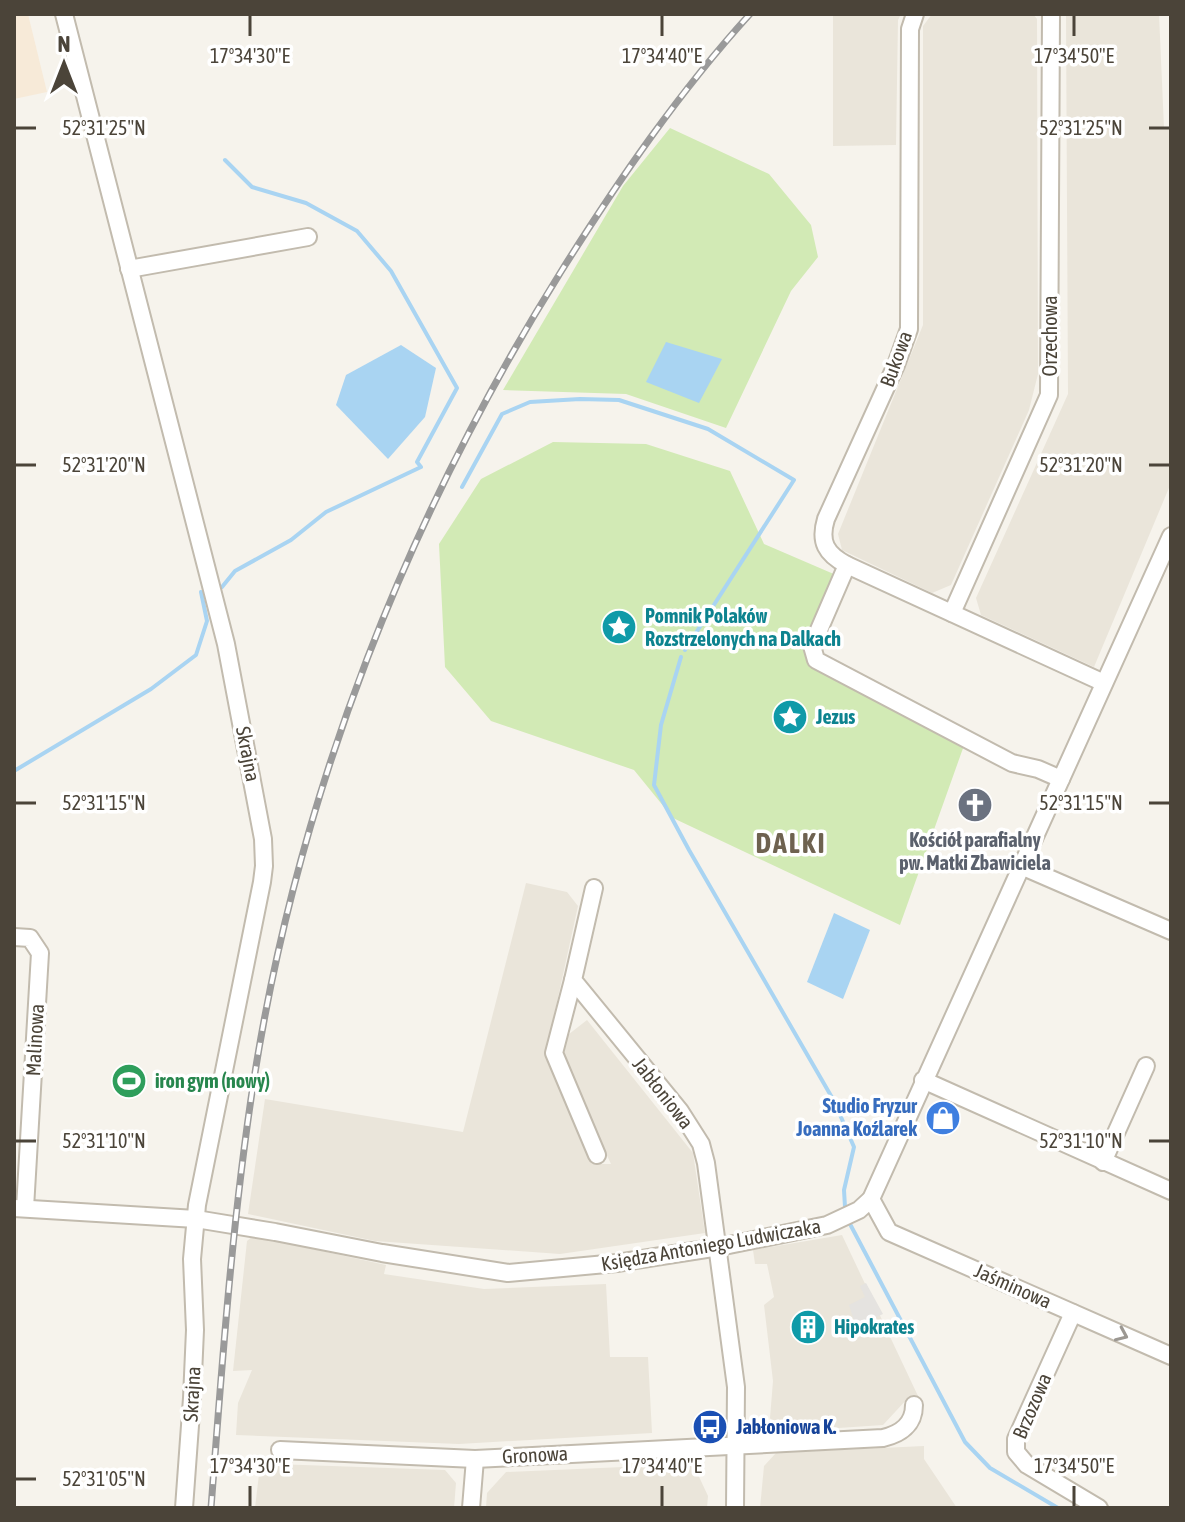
<svg xmlns="http://www.w3.org/2000/svg" width="1185" height="1522" font-family="'Asap Condensed',sans-serif">
<rect width="100%" height="100%" fill="#f6f3ec"/>
<g fill="#eae5da">
<path d="M 833,14 L 901,14 L 898,20 L 896,145 L 833,146 Z"/>
<path d="M 932,14 L 1033,14 L 1037,19 L 1038,374 L 1029,410 L 951,585 L 932,593 L 842,550 L 838,534 L 923,325 L 923,26 Z"/>
<path d="M 1066,14 L 1159,14 L 1164,128 L 1171,128 L 1171,483 L 1094,667 L 981,615 L 976,598 L 1068,394 Z"/>
<path d="M 526,883 L 567,892 L 578,906 L 545,1057 L 593,1164 L 611,1164 L 559,1053 L 564,1038 L 587,1020 L 693,1153 L 705,1233 L 560,1254 L 375,1241 L 248,1214 L 265,1099 L 463,1132 Z"/>
<path d="M 842,1235 L 918,1396 L 908,1398 L 883,1425 L 779,1432 L 770,1418 L 773,1381 L 764,1305 L 774,1297 L 767,1264 L 755,1264 L 753,1250 Z"/>
<path d="M 253,1236 L 386,1265 L 384,1274 L 484,1289 L 606,1284 L 610,1357 L 648,1357 L 652,1433 L 459,1444 L 236,1435 L 238,1403 L 252,1370 L 233,1371 L 247,1241 Z"/>
<path d="M 924,1446 L 924,1459 L 957,1508 L 760,1508 L 764,1466 L 776,1453 Z"/>
<path d="M 275,1464 L 445,1470 L 456,1483 L 454,1508 L 255,1508 L 259,1474 Z"/>
<path d="M 693,1464 L 708,1496 L 707,1508 L 486,1508 L 487,1493 L 506,1472 Z"/>
</g>
<path fill="#f7ead8" d="M 14,14 L 28,14 L 47,92 L 14,99 Z"/>
<g fill="#d2eab5">
<path d="M 670,128 L 769,174 L 811,225 L 818,257 L 791,291 L 726,428 L 626,394 L 503,390 L 623,186 Z"/>
<path d="M 553,442 L 646,444 L 730,471 L 764,544 L 843,578 L 813,652 L 967,737 L 900,925 L 673,818 L 634,770 L 491,721 L 445,667 L 439,544 L 481,479 Z"/>
</g>
<path fill="#e5e3e0" d="M 866,1283 L 883,1314 L 856,1327 L 849,1305 L 865,1297 L 860,1286 Z"/>
<g fill="#a9d4f2">
<path d="M 666,342 L 722,359 L 699,403 L 646,382 Z"/>
<path d="M 401,345 L 436,368 L 425,417 L 388,459 L 336,405 L 346,375 Z"/>
<path d="M 834,913 L 870,930 L 843,999 L 807,982 Z"/>
</g>
<g fill="none" stroke-linecap="round" stroke-linejoin="round">
<g stroke="#a9d4f2" stroke-width="4">
<path d="M 462,487 L 502,414 L 530,402 L 580,399 L 619,400 L 708,429 L 794,480 L 685,650"/>
<path d="M 222,587 L 235,571 L 291,540 L 326,512 L 421,467 L 417,462 L 457,388 L 391,271 L 357,231 L 306,203 L 252,187 L 225,160"/>
<path d="M 681,657 L 661,725 L 654,785 L 689,850 L 834,1101 L 854,1147 L 844,1190 L 845,1207"/>
<path d="M 14,771 L 151,689 L 196,655 L 207,621 L 201,592"/>
<path d="M 850,1224 L 965,1442 L 990,1468 L 1058,1508"/>
</g>
<defs>
<g id="minor">
<path d="M 64,14 L 226,644 L 263,839 L 264,866 L 262,882 L 197,1205 L 192,1259 L 195,1330 L 192,1398 L 184,1508"/>
<path d="M 915,14 L 910,29 L 909,329 L 896,365 L 826,519 C 819,542 826,554 847,565 L 1104,683"/>
<path d="M 129,269 L 308,237"/>
<path d="M 847,565 L 812,646 L 816,660 L 1012,763 L 1038,769 L 1061,779"/>
<path d="M 952,613 L 1049,395 L 1051,14"/>
<path d="M 1021,866 L 1171,931"/>
<path d="M 594,888 L 573,980 L 680,1111 L 701,1144 L 706,1163 L 736,1387 L 735,1508"/>
<path d="M 14,937 L 30,938 L 40,953 L 25,1208"/>
<path d="M 573,980 L 554,1053 L 597,1155"/>
<path d="M 923,1080 L 1171,1191"/>
<path d="M 1103,1162 L 1146,1066"/>
<path d="M 871,1199 L 889,1232 L 1171,1356"/>
<path d="M 14,1208 L 196,1219 L 275,1232 L 382,1253 L 508,1273 L 617,1263 L 719,1247 L 827,1225 L 859,1210 L 871,1199 L 1171,536"/>
<path d="M 1073,1313 L 1016,1439 L 1016,1452 L 1027,1465 L 1099,1508"/>
<path d="M 280,1450 L 475,1459 L 883,1438 C 900,1434 914,1425 914,1405"/>
<path d="M 471,1508 L 475,1459"/>
</g>
</defs>
<use href="#minor" stroke="#c2bbae" stroke-width="20"/>
<use href="#minor" stroke="#fff" stroke-width="16"/>
<defs>
<path id="rail" d="M 211,1508 C 222,1365 232,1221 254,1079 C 299,791 408,516 562,270 C 618,181 679,92 750,14"/>
</defs>
<use href="#rail" stroke="#9a9a9a" stroke-width="7"/>
<use href="#rail" stroke="#fff" stroke-width="4" stroke-dasharray="12" stroke-linecap="butt"/>
</g>
<defs><path id="oneway-chevron" d="M-2-3.5L2.5 0L-2 3.5" fill="none" stroke-width="1.6" stroke-linecap="round" stroke-linejoin="round" transform="scale(2)"/></defs>
<use stroke="#9c9892" href="#oneway-chevron" transform="translate(1122 1335) rotate(24)"/>
<path fill="none" stroke="#4b4439" stroke-width="3" d="M 250,16 L 250,36M 662,16 L 662,36M 1074,16 L 1074,36M 16,128 L 36,128M 1149,128 L 1169,128M 16,465 L 36,465M 1149,465 L 1169,465M 16,803 L 36,803M 1149,803 L 1169,803M 16,1141 L 36,1141M 1149,1141 L 1169,1141M 16,1479 L 36,1479M 250,1486 L 250,1506M 662,1486 L 662,1506M 1074,1486 L 1074,1506"/>
<defs>
<symbol id="sight-disc" viewBox="-11 -11 22 22"><circle r="9.5" fill="#0f9aa8" stroke="#fff"/><path d="M0-6L1.8-2.2L6-1.7L2.9 1.2L3.7 5.4L0 3.3L-3.7 5.4L-2.9 1.2L-6-1.7L-1.8-2.2Z" fill="#fff"/></symbol>
<symbol id="church-disc" viewBox="-11 -11 22 22"><circle r="9.5" fill="#6b7280" stroke="#fff"/><path d="M-1.2-6h2.4v3.5h3.3v2.4h-3.3V6h-2.4V-.1h-3.3v-2.4h3.3Z" fill="#fff"/></symbol>
<symbol id="stadium-disc" viewBox="-11 -11 22 22"><circle r="9.5" fill="#2e9e5b" stroke="#fff"/><path d="M0-5a6.5 5 0 1 0 0 10a6.5 5 0 1 0 0-10ZM-3.5-1.8h7v3.6h-7Z" fill="#fff"/></symbol>
<symbol id="shop-disc" viewBox="-11 -11 22 22"><circle r="9.5" fill="#3f7fe0" stroke="#fff"/><path d="M-5-2.5h2.3a2.7 3.5 0 0 1 5.4 0H5L5.5 6h-11ZM-1.5-2.5h3a1.5 2.3 0 0 0-3 0Z" fill="#fff"/></symbol>
<symbol id="building-disc" viewBox="-11 -11 22 22"><circle r="9.5" fill="#0f9aa8" stroke="#fff"/><path d="M-4-6H4V6H1V3H-1V6H-4ZM-2.5-4.3h1.7v1.8h-1.7ZM.8-4.3h1.7v1.8H.8ZM-2.5-1h1.7V.8h-1.7ZM.8-1h1.7V.8H.8Z" fill="#fff"/></symbol>
<symbol id="bus-disc" viewBox="-11 -11 22 22"><circle r="9.5" fill="#1a4fb4" stroke="#fff"/><path d="M-5-6H5V4H4V6H2V4H-2V6H-4V4H-5ZM-3.5-4V0h7V-4ZM-3.5 1.2v1.5H-2V1.2ZM2 1.2v1.5H3.5V1.2Z" fill="#fff"/></symbol>
</defs>
<g fill-rule="evenodd">
<use href="#sight-disc" x="599" y="607" width="40" height="40"/>
<use href="#sight-disc" x="770" y="697" width="40" height="40"/>
<use href="#church-disc" x="955" y="785" width="40" height="40"/>
<use href="#stadium-disc" x="109" y="1061" width="40" height="40"/>
<use href="#shop-disc" x="923" y="1098" width="40" height="40"/>
<use href="#building-disc" x="788" y="1307" width="40" height="40"/>
<use href="#bus-disc" x="690" y="1407" width="40" height="40"/>
</g>
<g text-anchor="middle" stroke-width="7" stroke-linejoin="round" paint-order="stroke">
<g font-size="20" fill="#4b4439" stroke="#fff">
<text transform="translate(1050 336) rotate(-90)" y="7">Orzechowa</text>
<text transform="translate(896 359) rotate(-70)" y="7">Bukowa</text>
<text transform="translate(248 754) rotate(79)" y="7">Skrajna</text>
<text transform="translate(35 1040) rotate(-87)" y="7">Malinowa</text>
<text transform="translate(663 1093) rotate(52)" y="7">Jabłoniowa</text>
<text transform="translate(711 1245) rotate(-10)" y="7">Księdza Antoniego Ludwiczaka</text>
<text transform="translate(1013 1286) rotate(24)" y="7">Jaśminowa</text>
<text transform="translate(192 1394) rotate(-87)" y="7">Skrajna</text>
<text transform="translate(1032 1406) rotate(-67)" y="7">Brzozowa</text>
<text transform="translate(535 1455) rotate(-3)" y="7">Gronowa</text>
</g>
<g font-size="20" font-weight="bold" fill="#0d838f" stroke="#fff" text-anchor="start">
<text x="645" y="623">Pomnik Polaków<tspan x="645" dy="23">Rozstrzelonych na Dalkach</tspan></text>
<text x="816" y="724">Jezus</text>
<text x="834" y="1334">Hipokrates</text>
</g>
<g font-size="20" font-weight="bold" fill="#5b616d" stroke="#fff">
<text x="975" y="847">Kościół parafialny<tspan x="975" dy="23">pw. Matki Zbawiciela</tspan></text>
</g>
<g font-size="20" font-weight="bold" fill="#27864d" stroke="#fff" text-anchor="start">
<text x="155" y="1088">iron gym (nowy)</text>
</g>
<g font-size="20" font-weight="bold" fill="#366cbe" stroke="#fff" text-anchor="end">
<text x="917" y="1113">Studio Fryzur<tspan x="917" dy="23">Joanna Koźlarek</tspan></text>
</g>
<g font-size="20" font-weight="bold" fill="#164399" stroke="#fff" text-anchor="start">
<text x="736" y="1434">Jabłoniowa K.</text>
</g>
<g font-size="28" font-weight="bold" letter-spacing="2" fill="#6e6250" stroke="#fff">
<text x="791" y="853">DALKI</text>
</g>
</g>
<g font-size="20" text-anchor="middle" fill="#4b4439" stroke="#fff" stroke-width="7" stroke-linejoin="round" paint-order="stroke">
<text x="250" y="63">17°34'30"E</text>
<text x="662" y="63">17°34'40"E</text>
<text x="1074" y="63">17°34'50"E</text>
<text x="104" y="135">52°31'25"N</text>
<text x="1081" y="135">52°31'25"N</text>
<text x="104" y="472">52°31'20"N</text>
<text x="1081" y="472">52°31'20"N</text>
<text x="104" y="810">52°31'15"N</text>
<text x="1081" y="810">52°31'15"N</text>
<text x="104" y="1148">52°31'10"N</text>
<text x="1081" y="1148">52°31'10"N</text>
<text x="250" y="1473">17°34'30"E</text>
<text x="662" y="1473">17°34'40"E</text>
<text x="1074" y="1473">17°34'50"E</text>
<text x="104" y="1486">52°31'05"N</text>
</g>
<rect width="1185" height="1522" fill="none" stroke="#4b4439" stroke-width="32"/>
<g transform="translate(64 64)" stroke="#ffffff" stroke-width="6" paint-order="stroke">
<path d="M0-6L14 30L0 20L-14 30Z" fill="#4b4439"/>
<text y="-12" font-size="22" font-weight="bold" text-anchor="middle" fill="#4b4439">N</text>
</g>
</svg>
